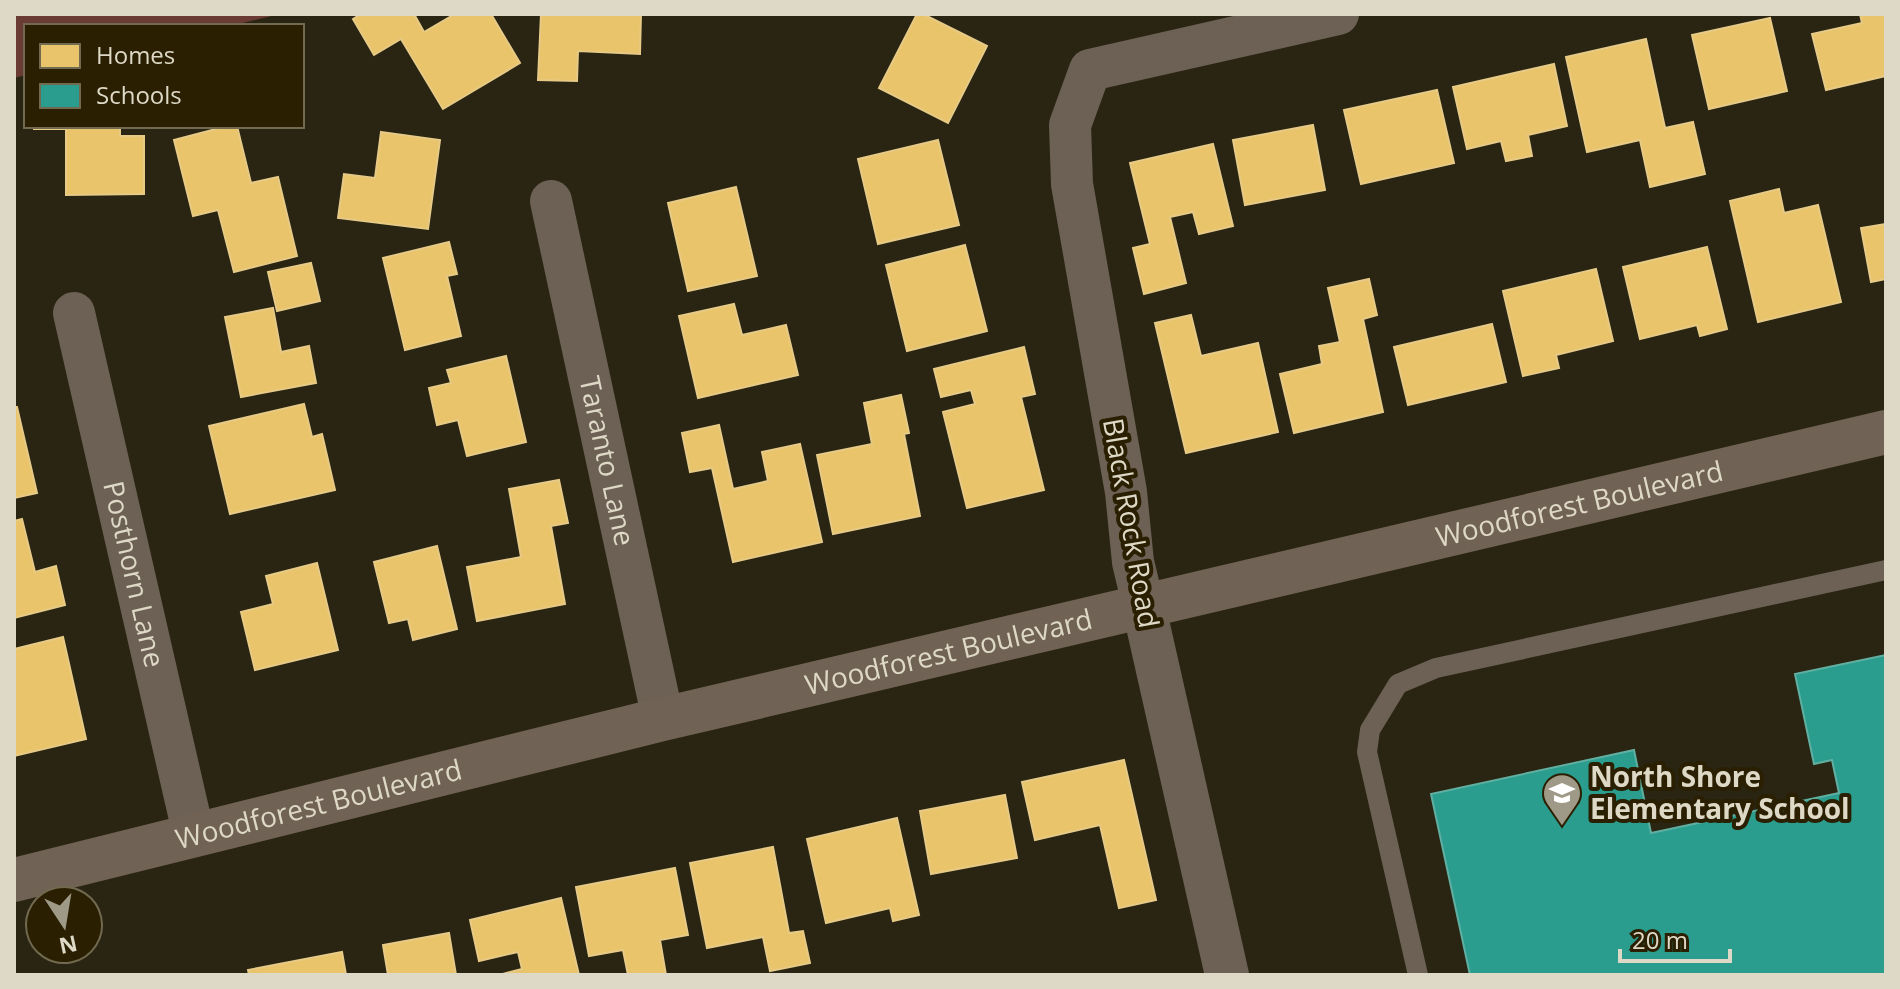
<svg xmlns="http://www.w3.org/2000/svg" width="1900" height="989" font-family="'Open Sans',sans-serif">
<rect width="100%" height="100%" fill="#2a2513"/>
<path fill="#693b32" d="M 14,14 L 280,14 L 230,26 L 26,26 L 26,75 L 14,78 Z"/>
<g fill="#e9c46a" stroke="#e6ca86" stroke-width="2">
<path d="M 361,14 L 414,14 L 424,32 L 455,14 L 491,14 L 520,63 L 443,109 L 401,39 L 374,55 L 353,19 Z"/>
<path d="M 541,14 L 641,14 L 640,54 L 578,51 L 577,81 L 538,80 Z"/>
<path d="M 917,14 L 923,14 L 987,46 L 948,123 L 879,88 Z"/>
<path d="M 1860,14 L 1886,14 L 1886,76 L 1826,90 L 1812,34 L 1862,23 Z"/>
<path d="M 1770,18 L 1787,91 L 1709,109 L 1692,35 Z"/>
<path d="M 1646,39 L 1665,128 L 1693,122 L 1705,174 L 1650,187 L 1640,140 L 1587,152 L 1566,57 Z"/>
<path d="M 1554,64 L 1567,126 L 1528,135 L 1532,156 L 1506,161 L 1501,141 L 1467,149 L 1453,87 Z"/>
<path d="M 1437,90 L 1454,163 L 1361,184 L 1344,110 Z"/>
<path d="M 1313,125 L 1325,190 L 1245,205 L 1233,140 Z"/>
<path d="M 34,126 L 120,126 L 120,136 L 144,136 L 144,194 L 66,195 L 66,129 L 34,129 Z"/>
<path d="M 215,126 L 237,126 L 251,183 L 278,177 L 297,256 L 234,272 L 218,210 L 193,216 L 174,140 L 216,129 Z"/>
<path d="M 381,132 L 440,140 L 428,229 L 338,218 L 344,174 L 375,178 Z"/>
<path d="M 938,140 L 959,225 L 878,244 L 858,159 Z"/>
<path d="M 1213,144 L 1233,226 L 1199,234 L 1193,212 L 1170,217 L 1186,283 L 1144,294 L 1133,248 L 1150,244 L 1130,163 Z"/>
<path d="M 736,187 L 757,276 L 688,291 L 668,203 Z"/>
<path d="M 1779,189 L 1784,213 L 1818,205 L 1841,302 L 1758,322 L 1730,201 Z"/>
<path d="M 1886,224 L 1886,279 L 1871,282 L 1861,228 Z"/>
<path d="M 449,242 L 457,274 L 447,276 L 461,336 L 405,350 L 383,258 Z"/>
<path d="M 965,245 L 987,331 L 907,351 L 886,265 Z"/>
<path d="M 1707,247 L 1727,329 L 1700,336 L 1697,325 L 1640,339 L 1623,267 Z"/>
<path d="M 311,263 L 320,301 L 277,311 L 268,272 Z"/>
<path d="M 1596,269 L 1613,341 L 1556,355 L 1559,368 L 1523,376 L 1503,291 Z"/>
<path d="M 1369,279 L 1377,315 L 1363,319 L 1383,412 L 1294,433 L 1280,374 L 1322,364 L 1319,346 L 1340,342 L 1328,288 Z"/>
<path d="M 734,304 L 742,335 L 786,325 L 798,375 L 698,398 L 679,316 Z"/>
<path d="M 273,308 L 281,352 L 309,346 L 316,383 L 241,397 L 225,317 Z"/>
<path d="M 1191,315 L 1201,356 L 1258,343 L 1278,432 L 1186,453 L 1155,323 Z"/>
<path d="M 1492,324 L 1506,382 L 1408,405 L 1394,347 Z"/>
<path d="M 1024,347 L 1035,394 L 1021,397 L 1044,490 L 967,508 L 943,412 L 975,404 L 971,390 L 941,397 L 934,369 Z"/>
<path d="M 506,356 L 526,442 L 467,456 L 458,420 L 437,425 L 429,388 L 451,383 L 447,370 Z"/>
<path d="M 901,395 L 909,433 L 904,434 L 920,516 L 833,534 L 817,455 L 872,444 L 864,403 Z"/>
<path d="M 304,404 L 312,437 L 322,434 L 335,490 L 230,514 L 209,426 Z"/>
<path d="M 14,407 L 17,407 L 37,493 L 14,498 Z"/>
<path d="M 719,425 L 733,489 L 768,481 L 762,452 L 800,444 L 822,542 L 733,562 L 712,468 L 690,472 L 682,433 Z"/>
<path d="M 559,480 L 568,523 L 551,526 L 565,604 L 477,621 L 467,567 L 521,557 L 509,489 Z"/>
<path d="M 22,519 L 35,572 L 56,566 L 65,605 L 14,618 L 14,521 Z"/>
<path d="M 437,546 L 457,629 L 413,640 L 408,619 L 389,623 L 374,562 Z"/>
<path d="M 317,563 L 338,650 L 255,670 L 241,612 L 273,604 L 266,576 Z"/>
<path d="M 63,637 L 86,739 L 14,756 L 14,649 Z"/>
<path d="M 1124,760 L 1156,900 L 1119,908 L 1100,825 L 1035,840 L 1022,782 Z"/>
<path d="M 1005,795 L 1017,858 L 931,874 L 920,811 Z"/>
<path d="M 897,818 L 919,915 L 893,921 L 890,908 L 826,923 L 807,839 Z"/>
<path d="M 773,847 L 789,933 L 803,931 L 810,963 L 770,971 L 763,937 L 707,948 L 690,863 Z"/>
<path d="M 675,868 L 688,935 L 660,940 L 666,975 L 628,975 L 623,950 L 589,956 L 576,887 Z"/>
<path d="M 561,898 L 579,975 L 499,975 L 522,969 L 518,952 L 479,961 L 470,920 Z"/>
<path d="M 449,933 L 456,975 L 388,975 L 383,945 Z"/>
<path d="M 342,952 L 346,975 L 249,975 L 248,970 Z"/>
</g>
<path fill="#2a9d8f" stroke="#60afa0" stroke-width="2" d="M 1886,655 L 1886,975 L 1470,975 L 1431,794 L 1634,750 L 1651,833 L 1839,793 L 1832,760 L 1814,764 L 1795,674 Z"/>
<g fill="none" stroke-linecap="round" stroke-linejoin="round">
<path stroke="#6d6155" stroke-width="20" d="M 1418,975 L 1367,752 L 1370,730 L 1398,684 L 1436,668 L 1886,570"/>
<g stroke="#6d6155" stroke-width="42">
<path id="s1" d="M 551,201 L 663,719"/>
<path id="s2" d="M 74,313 L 194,836"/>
<path d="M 1144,608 L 1133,562 L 1126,492 L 1072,184 L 1070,125 L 1090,70 L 1338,14"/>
</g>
<path stroke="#6d6155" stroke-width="44" d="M 1144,608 L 1227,975"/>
<path stroke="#706254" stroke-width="44" id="s3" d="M 14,880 L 663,719 L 1886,432"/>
</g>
<defs>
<symbol id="school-pin" viewBox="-11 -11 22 30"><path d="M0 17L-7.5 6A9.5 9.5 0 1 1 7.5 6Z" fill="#9f9987" stroke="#2a2001"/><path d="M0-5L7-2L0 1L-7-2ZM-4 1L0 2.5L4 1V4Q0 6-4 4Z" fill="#fff"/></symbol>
</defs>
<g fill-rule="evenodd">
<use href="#school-pin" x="1540" y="771" width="44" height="60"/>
</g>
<g text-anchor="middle" stroke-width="8" stroke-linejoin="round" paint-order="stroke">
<g font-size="28" fill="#ded8c6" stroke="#2a2001">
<text dy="10" stroke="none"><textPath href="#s1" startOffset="266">Taranto Lane</textPath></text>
<text dy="10" stroke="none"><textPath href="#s3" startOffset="1610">Woodforest Boulevard</textPath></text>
<text transform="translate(1131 523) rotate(80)" y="10">Black Rock Road</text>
<text dy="10" stroke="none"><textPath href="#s2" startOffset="268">Posthorn Lane</textPath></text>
<text dy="10" stroke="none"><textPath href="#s3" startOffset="962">Woodforest Boulevard</textPath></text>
<text dy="10" stroke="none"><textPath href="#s3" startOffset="314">Woodforest Boulevard</textPath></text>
</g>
<g font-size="28" font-weight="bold" fill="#ded8c6" stroke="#2a2001" text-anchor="start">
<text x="1590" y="787">North Shore<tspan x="1590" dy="32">Elementary School</tspan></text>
</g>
</g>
<rect width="1900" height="989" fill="none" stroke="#ded8c6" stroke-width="32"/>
<rect x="24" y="24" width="280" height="104" fill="#2a2001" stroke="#726a50" stroke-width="2"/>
<rect x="40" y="44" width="40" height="24" fill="#e9c46a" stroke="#726a50" stroke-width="2"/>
<text x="96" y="64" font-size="24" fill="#ded8c6">Homes</text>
<rect x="40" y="84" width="40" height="24" fill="#2a9d8f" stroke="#726a50" stroke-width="2"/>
<text x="96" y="104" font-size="24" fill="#ded8c6">Schools</text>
<g transform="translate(64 925) rotate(168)"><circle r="38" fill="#2a2001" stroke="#726a50" stroke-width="2"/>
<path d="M0-6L14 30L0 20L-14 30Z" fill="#9f9987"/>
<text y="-12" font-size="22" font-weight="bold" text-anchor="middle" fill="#ded8c6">N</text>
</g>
<path d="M1620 949v12h110v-12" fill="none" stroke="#ded8c6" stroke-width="4"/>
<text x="1632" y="949" font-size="24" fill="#ded8c6" stroke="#2a2001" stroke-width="6" paint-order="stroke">20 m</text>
</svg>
